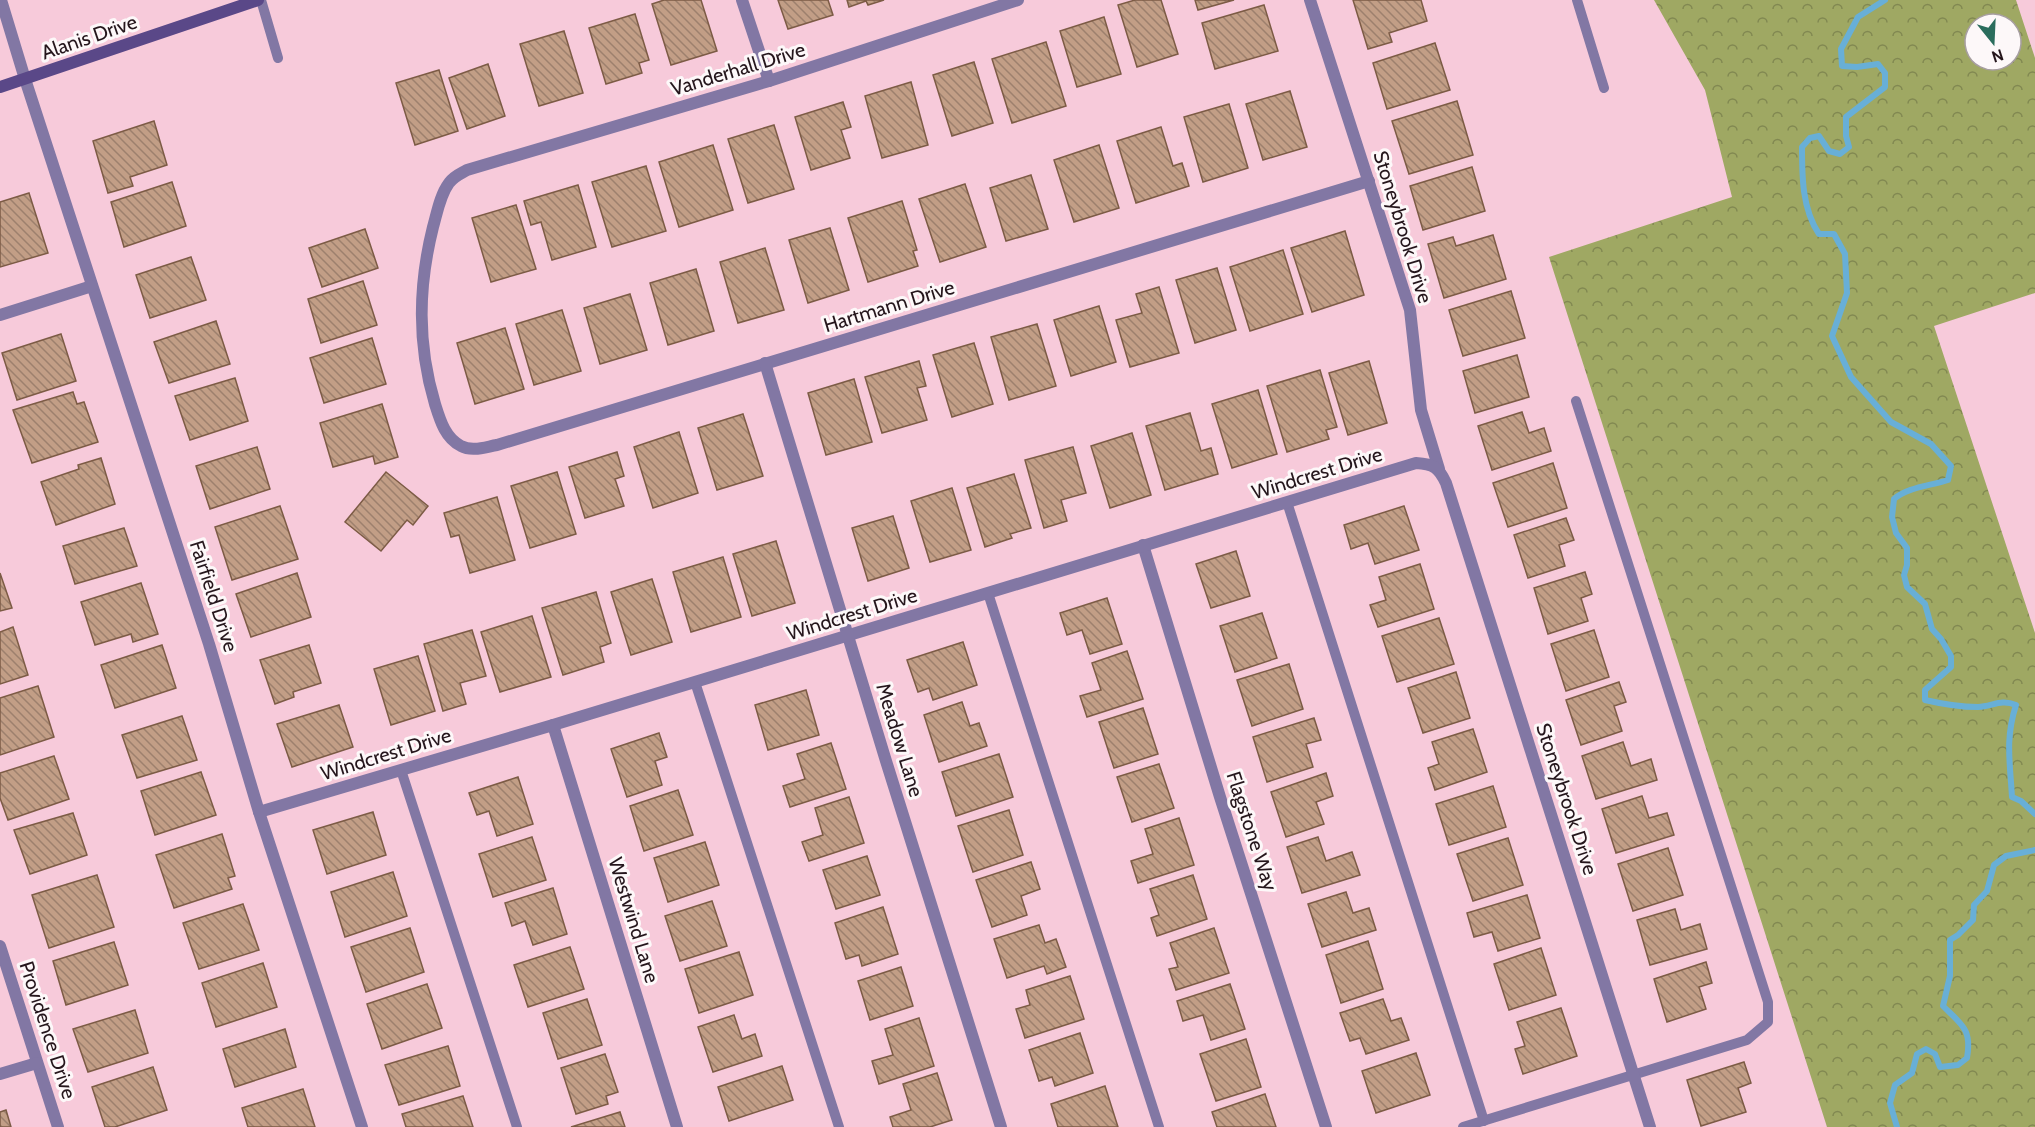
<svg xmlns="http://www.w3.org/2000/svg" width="2035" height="1127" font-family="Cabin,sans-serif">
<defs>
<pattern id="forest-crowns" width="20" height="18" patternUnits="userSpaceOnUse" patternTransform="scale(1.5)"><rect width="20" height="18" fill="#9fa863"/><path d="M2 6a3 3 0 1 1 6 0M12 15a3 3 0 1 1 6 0" fill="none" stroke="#818851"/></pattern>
<pattern id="building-back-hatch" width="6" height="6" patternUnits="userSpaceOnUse" patternTransform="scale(1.5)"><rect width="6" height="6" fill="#c29e86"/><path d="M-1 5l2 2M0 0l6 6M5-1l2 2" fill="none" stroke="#9d806d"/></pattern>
</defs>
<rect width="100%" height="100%" fill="#f7cada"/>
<path fill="url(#forest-crowns)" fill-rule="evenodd" d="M 1654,0 L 2016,0 L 2035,58 L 2035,293 L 1934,326 L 2035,633 L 2035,1127 L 1827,1127 L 1549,257 L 1732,197 L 1705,90 ZM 1975,24 L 2011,24 L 2011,60 L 1975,60 Z"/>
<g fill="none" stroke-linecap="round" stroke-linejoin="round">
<g stroke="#68afd7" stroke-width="6">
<path d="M 1885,0 L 1858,17 L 1841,49 L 1842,66 L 1857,67 L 1878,64 L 1885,73 L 1885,87 L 1846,117 L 1846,136 L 1849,147 L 1840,154 L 1829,151 L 1819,136 L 1810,138 L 1802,147 C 1802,176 1802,209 1819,234 L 1834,234 L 1845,254 L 1847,293 L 1832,336 L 1851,377 L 1891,422 L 1931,444 L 1951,466 L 1948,480 C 1930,486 1908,487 1894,499 L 1892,517 L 1896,533 L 1907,548 L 1907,565 L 1904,575 L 1907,587 L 1925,604 L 1932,629 L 1941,639 L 1951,656 L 1951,667 L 1925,690 L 1925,700 C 1942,704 1960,707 1978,707 C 1993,706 2001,699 2016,705 C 2005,739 2010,762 2012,797 L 2021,801 L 2035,814"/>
<path d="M 1897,1127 L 1890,1103 L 1895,1085 L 1912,1073 L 1917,1054 L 1926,1049 L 1935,1054 L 1940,1067 L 1958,1065 L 1967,1058 C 1972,1029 1962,1025 1943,1006 L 1950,976 L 1950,940 L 1958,935 L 1973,920 L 1974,905 L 1987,891 L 1994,865 L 2006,856 L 2035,850"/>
</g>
</g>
<g fill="url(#building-back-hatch)" stroke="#7c5b45" stroke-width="1.5">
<path d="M 664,0 L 701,0 L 717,51 L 671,65 L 652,4 Z"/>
<path d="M 778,0 L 828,0 L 833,15 L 788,29 Z"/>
<path d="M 847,0 L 884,0 L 868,5 L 866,1 L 849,7 Z"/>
<path d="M 1135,0 L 1161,0 L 1178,54 L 1137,67 L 1118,5 Z"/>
<path d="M 1195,0 L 1234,0 L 1198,10 Z"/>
<path d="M 1353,0 L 1421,0 L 1427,21 L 1389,33 L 1392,42 L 1368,49 Z"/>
<path d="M 1264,5 L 1278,51 L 1215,69 L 1202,23 Z"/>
<path d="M 635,14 L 649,60 L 639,63 L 642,73 L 606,84 L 589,28 Z"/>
<path d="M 1104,17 L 1121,74 L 1077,87 L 1060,31 Z"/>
<path d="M 564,31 L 583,93 L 539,106 L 520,44 Z"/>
<path d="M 1046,42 L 1066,106 L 1012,123 L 992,59 Z"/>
<path d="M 1435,43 L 1450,90 L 1387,109 L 1373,63 Z"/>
<path d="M 974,62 L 993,123 L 952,136 L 933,75 Z"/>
<path d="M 488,64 L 505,116 L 467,129 L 449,78 Z"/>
<path d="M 439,70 L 458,131 L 415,145 L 396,83 Z"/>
<path d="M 911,82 L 928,145 L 882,158 L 865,96 Z"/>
<path d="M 1290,91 L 1307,147 L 1263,160 L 1246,104 Z"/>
<path d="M 1457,101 L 1473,155 L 1409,174 L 1392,121 Z"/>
<path d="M 843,102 L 851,127 L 841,130 L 850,158 L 811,170 L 795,117 Z"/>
<path d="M 1229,104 L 1248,168 L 1203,182 L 1184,117 Z"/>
<path d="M 154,121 L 167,165 L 130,177 L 133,186 L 108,193 L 93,141 Z"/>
<path d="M 774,125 L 794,189 L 748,203 L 728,139 Z"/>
<path d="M 1161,127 L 1173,166 L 1182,163 L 1189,186 L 1136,203 L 1117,141 Z"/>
<path d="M 713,145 L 733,210 L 679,227 L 659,162 Z"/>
<path d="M 1099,145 L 1119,208 L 1074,222 L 1054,160 Z"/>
<path d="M 646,166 L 666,231 L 612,247 L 592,182 Z"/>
<path d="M 1472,167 L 1485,211 L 1423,230 L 1410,186 Z"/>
<path d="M 1031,175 L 1048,229 L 1006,241 L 990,188 Z"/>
<path d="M 172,182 L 186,226 L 124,247 L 111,202 Z"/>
<path d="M 965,184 L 986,247 L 940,262 L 919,199 Z"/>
<path d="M 578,185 L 596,247 L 552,260 L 541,222 L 531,225 L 524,201 Z"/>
<path d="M 29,193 L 48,253 L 0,267 L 0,202 Z"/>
<path d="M 902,201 L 917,250 L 913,251 L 918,266 L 868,282 L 848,218 Z"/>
<path d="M 516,205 L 536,269 L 491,282 L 472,218 Z"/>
<path d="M 830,228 L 849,290 L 808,303 L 789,240 Z"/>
<path d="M 365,229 L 378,268 L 322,287 L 309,248 Z"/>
<path d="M 1345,231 L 1364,295 L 1312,312 L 1291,248 Z"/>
<path d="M 1493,235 L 1506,279 L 1444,298 L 1428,244 L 1453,237 L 1456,246 Z"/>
<path d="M 765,248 L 784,310 L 738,323 L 720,262 Z"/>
<path d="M 1283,250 L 1303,314 L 1250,331 L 1230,267 Z"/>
<path d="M 191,257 L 206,300 L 150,318 L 136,275 Z"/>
<path d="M 1217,268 L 1236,330 L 1195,343 L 1176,280 Z"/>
<path d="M 696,269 L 714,331 L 668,345 L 650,283 Z"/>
<path d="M 363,281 L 377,325 L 321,343 L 308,299 Z"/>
<path d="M 1159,287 L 1179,353 L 1130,367 L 1116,320 L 1142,313 L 1136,294 Z"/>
<path d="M 1511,291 L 1525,338 L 1463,356 L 1449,310 Z"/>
<path d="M 630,294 L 647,350 L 600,364 L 584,308 Z"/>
<path d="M 1099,306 L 1116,362 L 1071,376 L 1054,320 Z"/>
<path d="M 562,310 L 581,371 L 534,385 L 516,324 Z"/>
<path d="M 216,321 L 230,364 L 169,383 L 154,342 Z"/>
<path d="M 1037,324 L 1056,386 L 1009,400 L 991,337 Z"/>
<path d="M 505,328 L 524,389 L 475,404 L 457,343 Z"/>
<path d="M 61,334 L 76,381 L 17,400 L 2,353 Z"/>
<path d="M 372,338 L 386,384 L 324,403 L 310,358 Z"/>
<path d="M 974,343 L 993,404 L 952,417 L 933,355 Z"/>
<path d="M 1517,355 L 1529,397 L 1475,413 L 1463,371 Z"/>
<path d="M 919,361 L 926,386 L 917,388 L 927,420 L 882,433 L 865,377 Z"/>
<path d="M 1369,361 L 1387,423 L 1348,435 L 1329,373 Z"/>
<path d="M 1320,370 L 1337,427 L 1326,430 L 1329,439 L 1287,452 L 1267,386 Z"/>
<path d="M 235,378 L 248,421 L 190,440 L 175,396 Z"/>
<path d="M 854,379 L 872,442 L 826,455 L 808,393 Z"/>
<path d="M 1258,390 L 1277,454 L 1232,468 L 1212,404 Z"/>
<path d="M 73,392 L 77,404 L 84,402 L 98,442 L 32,463 L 13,410 Z"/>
<path d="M 382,404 L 398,457 L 375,464 L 373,456 L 333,467 L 320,423 Z"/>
<path d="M 1522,412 L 1529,433 L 1544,428 L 1551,451 L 1492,470 L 1478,426 Z"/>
<path d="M 1190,413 L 1201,451 L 1211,448 L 1218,474 L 1165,490 L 1146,426 Z"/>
<path d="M 743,414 L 763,476 L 717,490 L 698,428 Z"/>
<path d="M 679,432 L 698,493 L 653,508 L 634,447 Z"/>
<path d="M 1132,433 L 1151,495 L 1110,508 L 1091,446 Z"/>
<path d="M 257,447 L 270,489 L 210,509 L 196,466 Z"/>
<path d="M 1073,447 L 1086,493 L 1061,500 L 1067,521 L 1044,528 L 1025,460 Z"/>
<path d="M 617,452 L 624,476 L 615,479 L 624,506 L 585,518 L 569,467 Z"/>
<path d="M 101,458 L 115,504 L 56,525 L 41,482 L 79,469 L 78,465 Z"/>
<path d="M 1553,463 L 1567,508 L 1508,527 L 1493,483 Z"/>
<path d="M 386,472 L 428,506 L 413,525 L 407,520 L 381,551 L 345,522 Z"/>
<path d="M 557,472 L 576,534 L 530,548 L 511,486 Z"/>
<path d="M 1014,474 L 1031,528 L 1010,534 L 1012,538 L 985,547 L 967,488 Z"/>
<path d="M 952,488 L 971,550 L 930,562 L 911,501 Z"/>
<path d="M 497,497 L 515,560 L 470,573 L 459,535 L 451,537 L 444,513 Z"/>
<path d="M 280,506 L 298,559 L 232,580 L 215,527 Z"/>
<path d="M 1404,506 L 1419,550 L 1375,564 L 1368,543 L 1351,549 L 1344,525 Z"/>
<path d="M 893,516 L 909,568 L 868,581 L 852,528 Z"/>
<path d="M 1566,518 L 1574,540 L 1559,545 L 1565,566 L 1528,578 L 1514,535 Z"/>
<path d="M 124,528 L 137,566 L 75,584 L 63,546 Z"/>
<path d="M 776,541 L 795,603 L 752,616 L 733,554 Z"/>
<path d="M 1236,551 L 1250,596 L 1211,608 L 1196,564 Z"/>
<path d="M 723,557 L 741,617 L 691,632 L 673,572 Z"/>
<path d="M 1420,564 L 1434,609 L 1378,627 L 1370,605 L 1386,600 L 1379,577 Z"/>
<path d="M 1585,572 L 1592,594 L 1581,598 L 1588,621 L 1548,634 L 1534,588 Z"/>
<path d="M 0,573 L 12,608 L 0,611 Z"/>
<path d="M 297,573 L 311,617 L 251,637 L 236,594 Z"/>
<path d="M 652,579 L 672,642 L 631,655 L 611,592 Z"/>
<path d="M 141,583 L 158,634 L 133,642 L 131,634 L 95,645 L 81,602 Z"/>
<path d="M 596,592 L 611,643 L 600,647 L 604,662 L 563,675 L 542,608 Z"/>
<path d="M 1107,598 L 1122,644 L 1090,654 L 1082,630 L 1067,635 L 1060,613 Z"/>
<path d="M 1262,613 L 1277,658 L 1235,672 L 1220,626 Z"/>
<path d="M 532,616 L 551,677 L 500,692 L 481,632 Z"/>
<path d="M 1439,618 L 1454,664 L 1397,682 L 1382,636 Z"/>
<path d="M 13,627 L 28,675 L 0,684 L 0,632 Z"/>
<path d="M 472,630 L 486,676 L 460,683 L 466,704 L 443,711 L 424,644 Z"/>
<path d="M 1594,630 L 1609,677 L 1566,691 L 1551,644 Z"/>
<path d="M 963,642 L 977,685 L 933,700 L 929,688 L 918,692 L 907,660 Z"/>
<path d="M 162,645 L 176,688 L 115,708 L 101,665 Z"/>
<path d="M 309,645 L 321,683 L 293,692 L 294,697 L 275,704 L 260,660 Z"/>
<path d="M 1127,651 L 1143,699 L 1087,717 L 1080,696 L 1101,690 L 1092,663 Z"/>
<path d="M 418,656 L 435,711 L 391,725 L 374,669 Z"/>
<path d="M 1289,664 L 1303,709 L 1252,726 L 1237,680 Z"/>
<path d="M 1456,672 L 1470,718 L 1423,733 L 1408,688 Z"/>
<path d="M 1619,682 L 1626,702 L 1614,706 L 1622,731 L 1581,745 L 1566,700 Z"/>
<path d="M 38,686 L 54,737 L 0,755 L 0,698 Z"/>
<path d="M 806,690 L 819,735 L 768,750 L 755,705 Z"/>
<path d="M 962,702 L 970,726 L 979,723 L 987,746 L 939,762 L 924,715 Z"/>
<path d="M 339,705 L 353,747 L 292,767 L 277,724 Z"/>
<path d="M 1143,708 L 1158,754 L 1114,768 L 1099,722 Z"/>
<path d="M 182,716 L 197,760 L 137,778 L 122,735 Z"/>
<path d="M 1314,718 L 1321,740 L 1306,744 L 1313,767 L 1267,782 L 1253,737 Z"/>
<path d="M 1473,729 L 1487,772 L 1435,790 L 1428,768 L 1439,764 L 1432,742 Z"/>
<path d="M 659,733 L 667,757 L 655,761 L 662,785 L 627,797 L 611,749 Z"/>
<path d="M 1623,742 L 1631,766 L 1651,759 L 1657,780 L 1596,799 L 1582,756 Z"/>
<path d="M 831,743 L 846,789 L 790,807 L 783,786 L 805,779 L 797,754 Z"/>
<path d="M 999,754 L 1013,797 L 956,816 L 942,772 Z"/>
<path d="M 54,756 L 69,799 L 8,820 L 0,798 L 0,773 Z"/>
<path d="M 1159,764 L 1174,808 L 1132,822 L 1117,777 Z"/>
<path d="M 201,772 L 216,815 L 155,835 L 141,791 Z"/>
<path d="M 1326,773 L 1333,796 L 1316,802 L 1324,824 L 1286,837 L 1271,792 Z"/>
<path d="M 518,777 L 533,824 L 497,836 L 489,811 L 477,815 L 469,793 Z"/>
<path d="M 1493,786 L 1506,827 L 1449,845 L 1436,804 Z"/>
<path d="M 678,790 L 693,835 L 644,851 L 630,806 Z"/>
<path d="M 1642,796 L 1649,818 L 1667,813 L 1674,835 L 1616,853 L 1602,809 Z"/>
<path d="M 849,797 L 864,843 L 809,861 L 802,842 L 823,835 L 815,808 Z"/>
<path d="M 1009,810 L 1023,855 L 973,872 L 958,826 Z"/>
<path d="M 373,812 L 386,855 L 327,874 L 313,830 Z"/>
<path d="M 73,813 L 87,855 L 30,874 L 14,830 Z"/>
<path d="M 1179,818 L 1194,865 L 1138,883 L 1131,861 L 1153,854 L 1145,829 Z"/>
<path d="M 222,834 L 235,876 L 228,878 L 232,889 L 174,908 L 156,855 Z"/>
<path d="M 532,837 L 546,880 L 493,897 L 479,854 Z"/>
<path d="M 1318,837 L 1326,861 L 1352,852 L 1360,875 L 1302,893 L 1287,847 Z"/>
<path d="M 1508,838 L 1523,885 L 1473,901 L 1457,854 Z"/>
<path d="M 705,842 L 719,885 L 668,902 L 654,858 Z"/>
<path d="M 1668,848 L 1683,895 L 1633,911 L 1618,864 Z"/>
<path d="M 867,856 L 880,895 L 836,909 L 823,870 Z"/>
<path d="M 1031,862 L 1040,889 L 1021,896 L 1027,915 L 992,927 L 976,880 Z"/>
<path d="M 393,872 L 407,916 L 345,937 L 331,892 Z"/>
<path d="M 97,875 L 114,927 L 49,948 L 32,895 Z"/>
<path d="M 1193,875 L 1207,919 L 1157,936 L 1151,918 L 1159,915 L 1150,889 Z"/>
<path d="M 553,888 L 567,934 L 533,945 L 525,921 L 512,926 L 505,903 Z"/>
<path d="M 1346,892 L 1353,913 L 1369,908 L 1376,930 L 1322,947 L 1308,904 Z"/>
<path d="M 1527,895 L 1540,938 L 1498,951 L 1492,932 L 1474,937 L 1467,913 Z"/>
<path d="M 712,901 L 727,946 L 680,961 L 665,916 Z"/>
<path d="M 243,904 L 259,950 L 199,969 L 183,923 Z"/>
<path d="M 883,907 L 898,954 L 862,966 L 859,955 L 846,959 L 835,923 Z"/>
<path d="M 1675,909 L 1681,930 L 1700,924 L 1707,949 L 1650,965 L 1637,920 Z"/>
<path d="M 1039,925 L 1045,943 L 1056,939 L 1066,967 L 1047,974 L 1044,966 L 1007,978 L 994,939 Z"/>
<path d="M 410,928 L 424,972 L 366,992 L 351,947 Z"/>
<path d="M 1214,928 L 1229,973 L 1176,990 L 1169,969 L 1178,967 L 1170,943 Z"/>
<path d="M 1368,941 L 1383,989 L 1341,1003 L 1326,955 Z"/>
<path d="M 114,942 L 128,985 L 66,1005 L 53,961 Z"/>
<path d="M 570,947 L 584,989 L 528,1007 L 514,965 Z"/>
<path d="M 1541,948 L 1556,995 L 1509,1010 L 1494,964 Z"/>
<path d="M 739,952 L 753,995 L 699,1013 L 685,969 Z"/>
<path d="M 1706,962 L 1712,983 L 1699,987 L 1706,1009 L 1667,1022 L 1654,979 Z"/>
<path d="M 263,963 L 277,1007 L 216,1027 L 202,983 Z"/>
<path d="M 901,967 L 913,1006 L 870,1020 L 858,981 Z"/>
<path d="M 1070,976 L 1084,1019 L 1025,1038 L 1016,1009 L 1030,1005 L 1026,990 Z"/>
<path d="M 427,984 L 442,1028 L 382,1049 L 367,1004 Z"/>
<path d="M 1230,984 L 1245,1029 L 1211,1040 L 1203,1015 L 1183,1021 L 1177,1001 Z"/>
<path d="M 587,999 L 602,1045 L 558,1059 L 543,1013 Z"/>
<path d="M 1383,999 L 1391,1021 L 1401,1018 L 1409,1040 L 1366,1054 L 1360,1038 L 1350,1041 L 1340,1013 Z"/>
<path d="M 1561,1008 L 1577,1056 L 1523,1074 L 1515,1049 L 1525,1046 L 1517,1022 Z"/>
<path d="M 135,1010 L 148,1053 L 88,1072 L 73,1029 Z"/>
<path d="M 734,1015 L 742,1039 L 755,1034 L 762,1056 L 713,1072 L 698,1027 Z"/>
<path d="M 919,1018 L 934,1066 L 879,1084 L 872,1061 L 893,1055 L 885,1029 Z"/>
<path d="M 285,1029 L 296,1067 L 235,1087 L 223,1049 Z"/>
<path d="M 1080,1033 L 1093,1073 L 1055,1086 L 1052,1077 L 1039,1081 L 1029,1050 Z"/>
<path d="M 1246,1039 L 1261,1087 L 1216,1101 L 1200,1054 Z"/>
<path d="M 448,1046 L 460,1086 L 399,1105 L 385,1065 Z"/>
<path d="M 1416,1053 L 1430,1095 L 1376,1113 L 1362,1071 Z"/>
<path d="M 605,1054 L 618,1092 L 606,1096 L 608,1104 L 576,1114 L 561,1068 Z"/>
<path d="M 1744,1062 L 1751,1083 L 1738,1088 L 1746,1112 L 1701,1126 L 1687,1080 Z"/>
<path d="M 782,1066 L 793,1100 L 729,1121 L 718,1087 Z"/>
<path d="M 153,1067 L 167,1110 L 115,1127 L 105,1127 L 92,1087 Z"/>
<path d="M 937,1073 L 952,1120 L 930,1127 L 893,1127 L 890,1117 L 911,1110 L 903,1084 Z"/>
<path d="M 1105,1086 L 1118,1127 L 1058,1127 L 1051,1104 Z"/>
<path d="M 303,1089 L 315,1127 L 248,1127 L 242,1108 Z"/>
<path d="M 1265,1094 L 1276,1127 L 1217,1127 L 1212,1112 Z"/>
<path d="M 463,1096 L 473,1127 L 406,1127 L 402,1114 Z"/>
<path d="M 6,1110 L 11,1127 L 0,1127 L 0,1112 Z"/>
<path d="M 620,1112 L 625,1127 L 571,1127 Z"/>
</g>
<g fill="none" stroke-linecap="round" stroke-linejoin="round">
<g stroke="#8277a4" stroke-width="10">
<path d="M 261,0 L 278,58"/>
<path d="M 1577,0 L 1604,88"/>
<path d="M 1287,502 L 1484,1121"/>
<path d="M 988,593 L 1159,1127"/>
<path d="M 695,682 L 839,1127"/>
<path d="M 401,770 L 517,1127"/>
<path d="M 1463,1127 L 1747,1040 L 1768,1022 L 1768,1002 L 1576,401"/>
</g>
<g stroke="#8277a4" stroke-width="12">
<path d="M 1,0 L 25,79 L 209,644 L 259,812 L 362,1127"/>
<path d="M 742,0 L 769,81"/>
<path d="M 1018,0 L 769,81 L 467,170 C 460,174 454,176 449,183 C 440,195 437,213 433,227 C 418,287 417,344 435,404 C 440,420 445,438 461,446 C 472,452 485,447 497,445 L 1369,181"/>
<path d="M 1310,0 L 1410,310 L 1421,410 L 1439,469"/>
<path d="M 0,315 L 92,286"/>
<path d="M 765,363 L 886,761 L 1001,1127"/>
<path d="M 1143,545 L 1220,797 L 1326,1127"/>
<path d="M 553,725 L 677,1127"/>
<path d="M 259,812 L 553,725 L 1416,463 C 1434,464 1439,468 1446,483 L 1650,1127"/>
<path d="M 0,946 L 58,1127"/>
<path d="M 0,1074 L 37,1063"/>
</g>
<path stroke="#5a4888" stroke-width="12" d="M 0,87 L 258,0"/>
</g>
<g text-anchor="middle" stroke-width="6" stroke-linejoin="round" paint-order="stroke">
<g font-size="20" fill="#25161c" stroke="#fdf8f9">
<text transform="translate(89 37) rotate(-19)" y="7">Alanis Drive</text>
<text transform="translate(738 69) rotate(-17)" y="7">Vanderhall Drive</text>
<text transform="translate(1403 227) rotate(73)" y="7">Stoneybrook Drive</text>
<text transform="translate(889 306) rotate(-17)" y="7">Hartmann Drive</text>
<text transform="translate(1317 473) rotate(-17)" y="7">Windcrest Drive</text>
<text transform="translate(214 596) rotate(72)" y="7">Fairfield Drive</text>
<text transform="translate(852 614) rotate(-17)" y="7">Windcrest Drive</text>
<text transform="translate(900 740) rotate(73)" y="7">Meadow Lane</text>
<text transform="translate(386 754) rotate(-17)" y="7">Windcrest Drive</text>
<text transform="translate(1567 799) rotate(72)" y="7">Stoneybrook Drive</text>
<text transform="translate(1252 831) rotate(72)" y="7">Flagstone Way</text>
<text transform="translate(634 920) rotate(73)" y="7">Westwind Lane</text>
<text transform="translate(48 1030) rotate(72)" y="7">Providence Drive</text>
</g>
</g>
<g transform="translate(1993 42) rotate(162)"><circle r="28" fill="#fdf8f9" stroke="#a79ea1" stroke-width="1.5"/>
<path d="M0-4.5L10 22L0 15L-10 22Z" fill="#2b6d5d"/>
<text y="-9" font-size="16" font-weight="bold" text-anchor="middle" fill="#25161c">N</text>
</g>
</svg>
